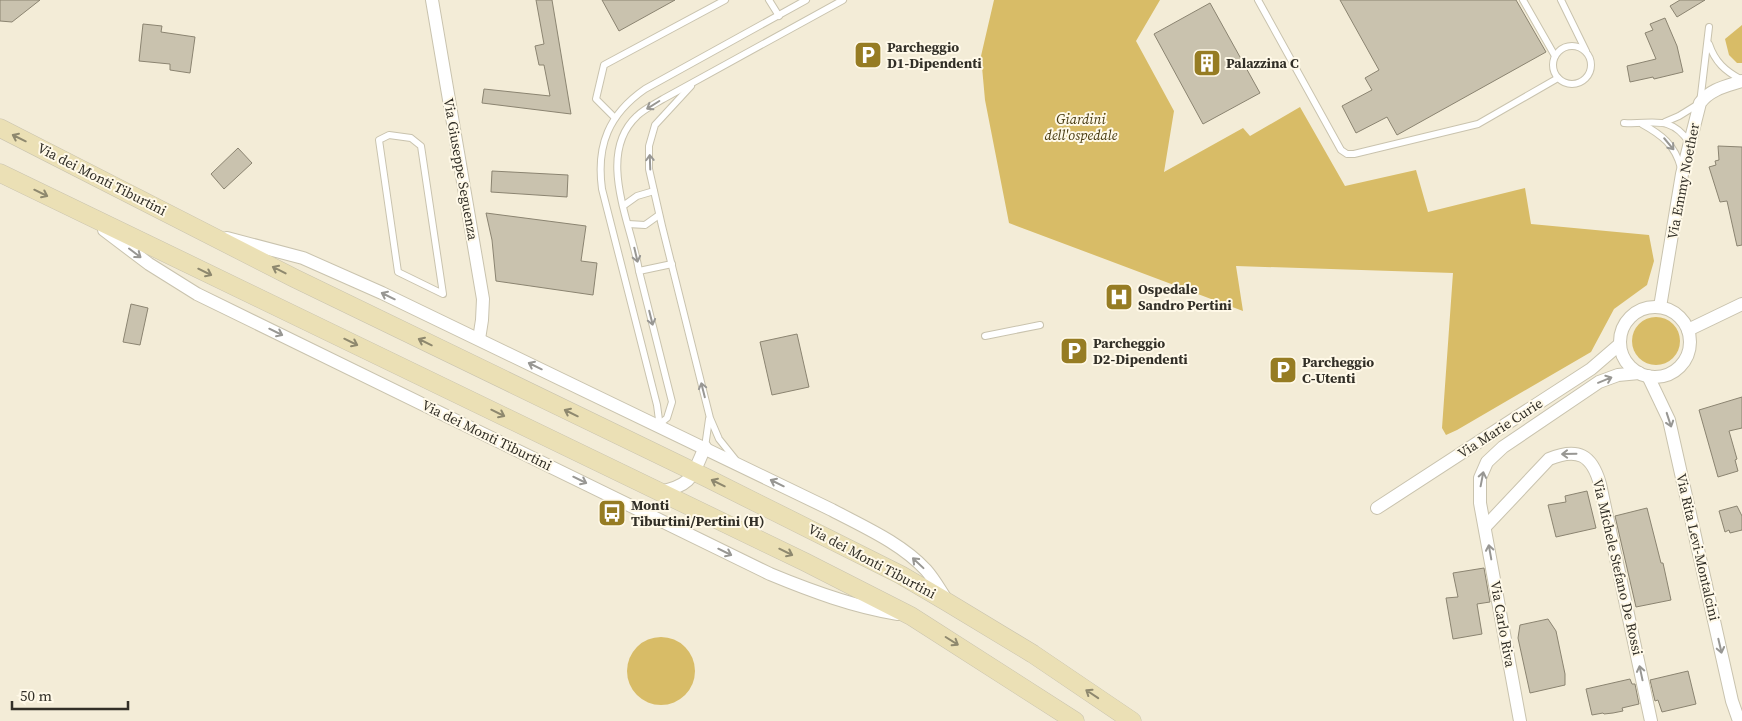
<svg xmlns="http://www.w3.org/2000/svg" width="1742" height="721" font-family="'Source Serif 4',serif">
<rect width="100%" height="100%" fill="#f3ecd7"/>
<g fill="#d8bc67">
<path d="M 994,0 L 1160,0 L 1136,41 L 1174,111 L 1164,172 L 1243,128 L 1250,136 L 1300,107 L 1345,186 L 1416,170 L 1428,212 L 1525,188 L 1531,224 L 1649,235 L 1654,261 L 1647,285 L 1614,309 L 1591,352 L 1457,430 L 1446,435 L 1442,428 L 1453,273 L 1236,266 L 1243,311 L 1009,223 L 985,100 L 981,56 Z"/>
<path d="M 1742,25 L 1742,63 L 1737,63 L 1729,55 L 1725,39 Z"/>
<circle cx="1656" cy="341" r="24"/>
<circle cx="661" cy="671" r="34"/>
</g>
<g fill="#c9c2ae" stroke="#8b8471">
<path d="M 0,0 L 40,0 L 12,22 L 0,21 Z"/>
<path d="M 536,0 L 552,0 L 571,114 L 482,103 L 484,89 L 550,96 L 544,65 L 539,65 L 535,46 L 544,44 Z"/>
<path d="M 602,0 L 675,0 L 619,31 Z"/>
<path d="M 1340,0 L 1516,0 L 1546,52 L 1397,135 L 1387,117 L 1356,133 L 1342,106 L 1372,90 L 1365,78 L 1379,70 Z"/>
<path d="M 1680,0 L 1705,0 L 1677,17 L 1670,6 Z"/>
<path d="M 1210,3 L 1260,93 L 1203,124 L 1154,34 Z"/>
<path d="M 1665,18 L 1677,46 L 1683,72 L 1654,79 L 1653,77 L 1630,82 L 1627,66 L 1656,59 L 1645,33 L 1653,30 L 1650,24 Z"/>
<path d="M 143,24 L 162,26 L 161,32 L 195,37 L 190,73 L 170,70 L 170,64 L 139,61 Z"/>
<path d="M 1718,146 L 1742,147 L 1742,245 L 1737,246 L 1727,201 L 1720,202 L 1709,167 L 1716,165 L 1715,161 L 1719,160 Z"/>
<path d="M 238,148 L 252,163 L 224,189 L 211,174 Z"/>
<path d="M 492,171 L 568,175 L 567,197 L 491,192 Z"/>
<path d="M 486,213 L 586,226 L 581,261 L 597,263 L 593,295 L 496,281 L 492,240 Z"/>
<path d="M 131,304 L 148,308 L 140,345 L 123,342 Z"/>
<path d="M 797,334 L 809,387 L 772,395 L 760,342 Z"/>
<path d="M 1742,397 L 1742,428 L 1729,431 L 1737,459 L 1735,460 L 1738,471 L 1718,477 L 1699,410 Z"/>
<path d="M 1587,491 L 1596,528 L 1556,537 L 1548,505 L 1566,502 L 1565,496 Z"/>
<path d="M 1737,506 L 1742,516 L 1742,530 L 1730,533 L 1729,530 L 1725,532 L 1719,511 Z"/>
<path d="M 1647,508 L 1661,563 L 1663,563 L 1671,600 L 1636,607 L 1615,516 Z"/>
<path d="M 1484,568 L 1490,602 L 1477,604 L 1482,634 L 1453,639 L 1446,598 L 1458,597 L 1453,573 Z"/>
<path d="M 1548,619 L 1556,631 L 1565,674 L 1565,685 L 1530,693 L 1518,638 L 1520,625 Z"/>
<path d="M 1688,671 L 1696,704 L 1662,712 L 1658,700 L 1655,701 L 1650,680 Z"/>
<path d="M 1630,679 L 1632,684 L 1635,684 L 1639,704 L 1622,708 L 1623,711 L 1613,713 L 1604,714 L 1603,713 L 1592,715 L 1586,689 Z"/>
</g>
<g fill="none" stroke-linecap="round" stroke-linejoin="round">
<defs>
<g id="lane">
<path d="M 769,0 L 779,16"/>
<path d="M 1258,0 L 1341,150 L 1347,154 L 1354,154 L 1478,124 L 1558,78"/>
<path d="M 1523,0 L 1555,56"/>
<path d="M 1561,0 L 1586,51"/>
<path d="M 1709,44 C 1715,62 1725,71 1742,80"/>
<circle cx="1572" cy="65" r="19"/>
<path d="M 691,86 L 655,125 L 649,146 L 649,169 L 662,226 L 710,418 L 719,439 L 735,459"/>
<path d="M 615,118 L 596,99 L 604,65 L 725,0"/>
<path d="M 1665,122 L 1679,116 L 1700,103 L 1709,27"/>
<path d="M 1624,123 C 1652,125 1670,114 1689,142"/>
<path d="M 1642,124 C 1662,135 1675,145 1681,168"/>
<path d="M 389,135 L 411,138 L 421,146 L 443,294 L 398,272 L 379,140 Z"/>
<path d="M 623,206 L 637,196 L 654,191"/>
<path d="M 628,224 L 645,225 L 659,215"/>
<path d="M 639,271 L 672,264"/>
<path d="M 985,336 L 1040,325"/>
<path d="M 657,426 L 667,418 L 672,402 L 639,271 C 632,225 595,155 637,116 C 644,109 655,104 663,99 L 843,0"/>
<path d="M 657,426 L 659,420 L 657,405 L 602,189 C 596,145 609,114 645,89 L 806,0"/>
<path d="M 705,447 L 709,419"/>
</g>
<g id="street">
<path d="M 432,0 L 483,299 L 482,320 L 479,339"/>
<path d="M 104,230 L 149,264 L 197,294 L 770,574 C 811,591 854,607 898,614"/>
<path d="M 227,238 L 303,258 L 382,293 L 832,510 C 864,527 901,543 926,570 C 934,579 940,590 946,599"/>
<path d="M 1660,307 L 1682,174 L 1700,103 C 1710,89 1727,86 1742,81"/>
<circle cx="1655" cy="342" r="35"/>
<path d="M 1688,330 L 1742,304"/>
<path d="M 1648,376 L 1669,420 L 1732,701 L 1739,721"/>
<path d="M 659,492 C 693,485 692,476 705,447"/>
<path d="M 1377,508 L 1591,369 L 1620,344"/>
<path d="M 1485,527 L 1549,459 C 1578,447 1592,455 1600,484 L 1651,721"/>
<path d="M 1520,721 L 1480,503 L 1480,478 L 1487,462 L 1503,447 L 1599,382 L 1618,375 L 1639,373"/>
</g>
<g id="secondary">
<path d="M 0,128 L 294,278 L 707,478 L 901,575 L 947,602 L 1033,654 L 1132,721"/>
<path d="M 0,173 L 805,562 L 911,616 L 1075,721"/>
</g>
</defs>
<use href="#lane" stroke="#c9c3ae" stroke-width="8"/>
<use href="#street" stroke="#c9c3ae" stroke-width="14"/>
<use href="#secondary" stroke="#c9c3ae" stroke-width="19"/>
<use href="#lane" stroke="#fff" stroke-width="6"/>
<use href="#street" stroke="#fff" stroke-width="12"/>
<use href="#secondary" stroke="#ebe0b5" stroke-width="18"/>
</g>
<defs><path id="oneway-shaft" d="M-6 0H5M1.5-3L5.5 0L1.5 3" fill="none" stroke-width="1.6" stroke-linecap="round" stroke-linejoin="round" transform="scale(1.25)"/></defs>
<g stroke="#989793">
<use href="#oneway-shaft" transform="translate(653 105) rotate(148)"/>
<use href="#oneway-shaft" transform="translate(1669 144) rotate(50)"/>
<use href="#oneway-shaft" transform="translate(650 162) rotate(-92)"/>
<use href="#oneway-shaft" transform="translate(135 253) rotate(37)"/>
<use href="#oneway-shaft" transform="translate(636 255) rotate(77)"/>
<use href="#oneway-shaft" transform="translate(388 296) rotate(-154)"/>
<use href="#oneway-shaft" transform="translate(651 318) rotate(76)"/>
<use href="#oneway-shaft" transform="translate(276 332) rotate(26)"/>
<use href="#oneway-shaft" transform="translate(535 366) rotate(-154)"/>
<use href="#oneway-shaft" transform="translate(1605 380) rotate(-22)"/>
<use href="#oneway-shaft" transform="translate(703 390) rotate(-104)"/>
<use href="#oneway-shaft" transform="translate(1669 420) rotate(72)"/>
<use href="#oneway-shaft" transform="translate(1569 454) rotate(179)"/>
<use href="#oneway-shaft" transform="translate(1482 479) rotate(-79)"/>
<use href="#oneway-shaft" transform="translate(580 480) rotate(26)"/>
<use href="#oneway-shaft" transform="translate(777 483) rotate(-154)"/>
<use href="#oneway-shaft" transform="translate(725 552) rotate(26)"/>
<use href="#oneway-shaft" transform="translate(1490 552) rotate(-100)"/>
<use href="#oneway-shaft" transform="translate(918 563) rotate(-137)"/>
<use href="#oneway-shaft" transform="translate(1720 646) rotate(77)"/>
<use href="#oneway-shaft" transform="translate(1641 673) rotate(-102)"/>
</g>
<g stroke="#8e886e">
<use href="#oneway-shaft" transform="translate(19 138) rotate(-154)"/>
<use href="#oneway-shaft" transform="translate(41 193) rotate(26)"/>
<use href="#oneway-shaft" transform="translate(279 270) rotate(-153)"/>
<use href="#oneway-shaft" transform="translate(205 272) rotate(26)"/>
<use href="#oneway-shaft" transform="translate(351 342) rotate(26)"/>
<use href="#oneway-shaft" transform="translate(425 342) rotate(-154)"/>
<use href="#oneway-shaft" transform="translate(498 413) rotate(26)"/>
<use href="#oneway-shaft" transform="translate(571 413) rotate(-154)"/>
<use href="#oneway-shaft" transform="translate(718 483) rotate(-154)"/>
<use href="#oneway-shaft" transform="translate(786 552) rotate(26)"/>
<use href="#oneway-shaft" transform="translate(952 641) rotate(32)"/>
<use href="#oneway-shaft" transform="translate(1092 694) rotate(-146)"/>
</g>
<defs>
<symbol id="parking-square" viewBox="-11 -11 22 22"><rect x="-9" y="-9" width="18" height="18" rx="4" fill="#967c23" stroke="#fff9e8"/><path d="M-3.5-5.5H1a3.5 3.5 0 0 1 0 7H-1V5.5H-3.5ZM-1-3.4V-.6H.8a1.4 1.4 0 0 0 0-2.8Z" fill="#fff"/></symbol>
<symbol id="building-square" viewBox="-11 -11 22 22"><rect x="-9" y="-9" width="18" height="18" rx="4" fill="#967c23" stroke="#fff9e8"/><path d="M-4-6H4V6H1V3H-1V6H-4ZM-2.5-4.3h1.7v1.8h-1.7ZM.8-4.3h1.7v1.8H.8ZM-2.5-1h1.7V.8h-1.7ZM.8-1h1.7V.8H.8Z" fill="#fff"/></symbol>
<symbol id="hospital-square" viewBox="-11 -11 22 22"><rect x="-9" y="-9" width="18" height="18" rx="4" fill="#967c23" stroke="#fff9e8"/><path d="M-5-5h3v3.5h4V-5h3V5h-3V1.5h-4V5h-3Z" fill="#fff"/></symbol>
<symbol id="bus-square" viewBox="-11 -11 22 22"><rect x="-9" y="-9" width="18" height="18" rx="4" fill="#967c23" stroke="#fff9e8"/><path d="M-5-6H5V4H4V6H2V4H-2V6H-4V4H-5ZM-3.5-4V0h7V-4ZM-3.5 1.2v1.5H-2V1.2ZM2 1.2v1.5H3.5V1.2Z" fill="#fff"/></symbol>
</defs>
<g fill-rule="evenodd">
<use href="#parking-square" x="852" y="39" width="32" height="32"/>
<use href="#building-square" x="1191" y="47" width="32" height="32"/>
<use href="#hospital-square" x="1103" y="281" width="32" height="32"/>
<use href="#parking-square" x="1058" y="335" width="32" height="32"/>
<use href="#parking-square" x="1267" y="354" width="32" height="32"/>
<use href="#bus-square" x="596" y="497" width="32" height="32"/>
</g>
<g text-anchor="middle" stroke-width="4" stroke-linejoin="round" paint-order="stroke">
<g font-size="14" font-weight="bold" fill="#322f27" stroke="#fff9e8" text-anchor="start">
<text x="887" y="52">Parcheggio<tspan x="887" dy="16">D1-Dipendenti</tspan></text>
<text x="1226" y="68">Palazzina C</text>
<text x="1138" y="294">Ospedale<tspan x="1138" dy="16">Sandro Pertini</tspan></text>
<text x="1093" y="348">Parcheggio<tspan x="1093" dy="16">D2-Dipendenti</tspan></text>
<text x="1302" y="367">Parcheggio<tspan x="1302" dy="16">C-Utenti</tspan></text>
<text x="631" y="510">Monti<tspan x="631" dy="16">Tiburtini/Pertini (H)</tspan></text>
</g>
<g font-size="14" font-style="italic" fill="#483b11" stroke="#fff9e8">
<text x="1081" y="124">Giardini<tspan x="1081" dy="16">dell'ospedale</tspan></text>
</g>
<g font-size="14" fill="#322f27" stroke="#fff9e8">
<text transform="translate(461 169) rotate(80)" y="5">Via Giuseppe Seguenza</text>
<text transform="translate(102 179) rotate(27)" y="5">Via dei Monti Tiburtini</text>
<text transform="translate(1683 181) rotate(-79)" y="5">Via Emmy Noether</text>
<text transform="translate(1500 428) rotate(-33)" y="5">Via Marie Curie</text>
<text transform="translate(487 435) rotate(26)" y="5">Via dei Monti Tiburtini</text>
<text transform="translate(1698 547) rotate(77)" y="5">Via Rita Levi-Montalcini</text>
<text transform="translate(872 561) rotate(28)" y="5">Via dei Monti Tiburtini</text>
<text transform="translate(1618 567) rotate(77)" y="5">Via Michele Stefano De Rossi</text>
<text transform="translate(1503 624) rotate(80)" y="5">Via Carlo Riva</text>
</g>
</g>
<path d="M12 701v8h116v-8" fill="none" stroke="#322f27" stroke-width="2.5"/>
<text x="20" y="701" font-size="15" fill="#322f27" stroke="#fff9e8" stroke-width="4" paint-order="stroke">50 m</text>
</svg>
